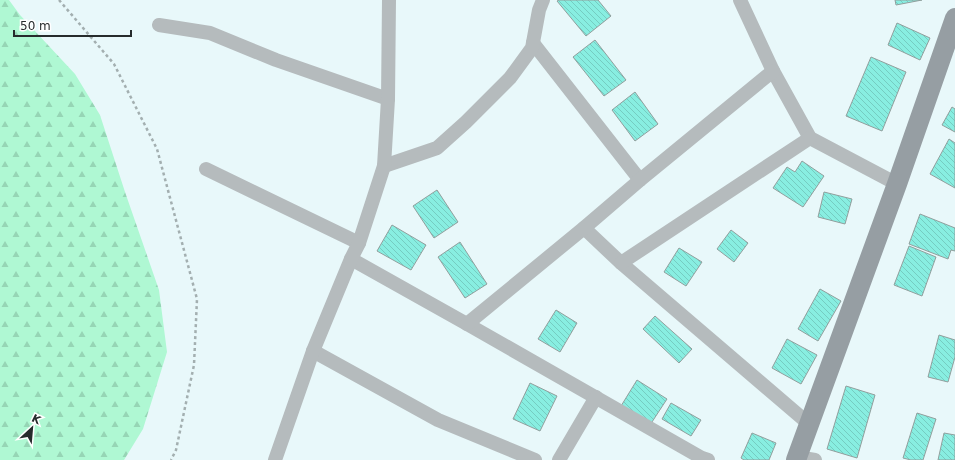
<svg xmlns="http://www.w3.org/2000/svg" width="955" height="460" font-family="'DejaVu Sans',sans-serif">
<defs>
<pattern id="forest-firs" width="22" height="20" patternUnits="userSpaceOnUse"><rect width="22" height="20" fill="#aff8d3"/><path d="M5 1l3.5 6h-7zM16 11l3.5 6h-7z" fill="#96d5b5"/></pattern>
<pattern id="building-back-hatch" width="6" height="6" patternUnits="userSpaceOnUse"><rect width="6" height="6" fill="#88eee1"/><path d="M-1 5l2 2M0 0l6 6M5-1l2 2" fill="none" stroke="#75ccc1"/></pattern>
</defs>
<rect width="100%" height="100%" fill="#e8f8fa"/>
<path fill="url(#forest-firs)" d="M 0,0 L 9,0 L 20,15 L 75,74 L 100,115 L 125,192 L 159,290 L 167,352 L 143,429 L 124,460 L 0,460 Z"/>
<g fill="url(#building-back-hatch)" stroke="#919f9d">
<path d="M 559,0 L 598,0 L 611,16 L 586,36 L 557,1 Z"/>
<path d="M 895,0 L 922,0 L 896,5 Z"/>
<path d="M 897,23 L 930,38 L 920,60 L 888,45 Z"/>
<path d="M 595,40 L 626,80 L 604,96 L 573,57 Z"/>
<path d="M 871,57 L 906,72 L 882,131 L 846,116 Z"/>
<path d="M 635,92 L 658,124 L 635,141 L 612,110 Z"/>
<path d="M 952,107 L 955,109 L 955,132 L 942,125 Z"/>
<path d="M 949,139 L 955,143 L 955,188 L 930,174 Z"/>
<path d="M 802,161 L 824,176 L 803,207 L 773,188 L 787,167 L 795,172 Z"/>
<path d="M 437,190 L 458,222 L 434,238 L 413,206 Z"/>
<path d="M 824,192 L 852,199 L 845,224 L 818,217 Z"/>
<path d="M 920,214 L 955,228 L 955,251 L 951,250 L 948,259 L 909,244 Z"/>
<path d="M 392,225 L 426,245 L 411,270 L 377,251 Z"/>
<path d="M 731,230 L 748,243 L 734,262 L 717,249 Z"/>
<path d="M 460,242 L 487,284 L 465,298 L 438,257 Z"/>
<path d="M 909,246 L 936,257 L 922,296 L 894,285 Z"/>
<path d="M 679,248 L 702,262 L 686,286 L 664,272 Z"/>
<path d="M 820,289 L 841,301 L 818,341 L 798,329 Z"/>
<path d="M 556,310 L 577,323 L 560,352 L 538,339 Z"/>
<path d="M 655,316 L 692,349 L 679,363 L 643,329 Z"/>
<path d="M 939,335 L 955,340 L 955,357 L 948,382 L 928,377 Z"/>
<path d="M 787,339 L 817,355 L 801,384 L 772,368 Z"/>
<path d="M 637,380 L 667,399 L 650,425 L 621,406 Z"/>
<path d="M 530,383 L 557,396 L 540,431 L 513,419 Z"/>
<path d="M 846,386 L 875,395 L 857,458 L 827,449 Z"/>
<path d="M 671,403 L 701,420 L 691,436 L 662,419 Z"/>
<path d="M 917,413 L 936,419 L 923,460 L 911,460 L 903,458 Z"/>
<path d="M 752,433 L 776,443 L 769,460 L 744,460 L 741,458 Z"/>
<path d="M 944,433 L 955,435 L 955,460 L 938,460 Z"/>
</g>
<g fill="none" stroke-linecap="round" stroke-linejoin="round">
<path stroke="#a3afb0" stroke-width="2.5" stroke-dasharray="3 3" stroke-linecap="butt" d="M 59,0 L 114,64 L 157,149 L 197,299 L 194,365 L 176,450 L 171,460"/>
<g stroke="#b5bbbd" stroke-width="14">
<path d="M 740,0 L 773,71 L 810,138 L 897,184"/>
<path d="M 159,25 L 210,33 L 276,60 L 388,99"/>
<path d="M 533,43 L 640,180"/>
<path d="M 384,166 L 437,148 L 466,122 L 510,78 L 532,48 L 539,10 L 543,0"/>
<path d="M 206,169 L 359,243"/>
<path d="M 584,228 L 621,263 L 809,424"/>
<path d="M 351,259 L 467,324 L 702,458 L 708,460"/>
<path d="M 621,263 L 810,138"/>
<path d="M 467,324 L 584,228 L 640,180 L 773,71"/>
<path d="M 313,351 L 438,420 L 535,460"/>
<path d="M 797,457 L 815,460"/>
<path d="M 275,460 L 313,351 L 351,259 L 359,243 L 384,166 L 388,99 L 389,0"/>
<path d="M 559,460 L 596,397"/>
</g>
<path stroke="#969ea3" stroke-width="20" d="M 796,460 L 897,184 L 955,18"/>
</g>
<g transform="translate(32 428) rotate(26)" stroke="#ffffff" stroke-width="3" paint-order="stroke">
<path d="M0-3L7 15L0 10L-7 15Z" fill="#262b2c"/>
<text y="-6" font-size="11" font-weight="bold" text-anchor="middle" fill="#262b2c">K</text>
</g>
<path d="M14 30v6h117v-6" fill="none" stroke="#262b2c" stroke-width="2"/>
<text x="20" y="30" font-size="12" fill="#262b2c" stroke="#ffffff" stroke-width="3" paint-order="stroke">50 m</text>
</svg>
